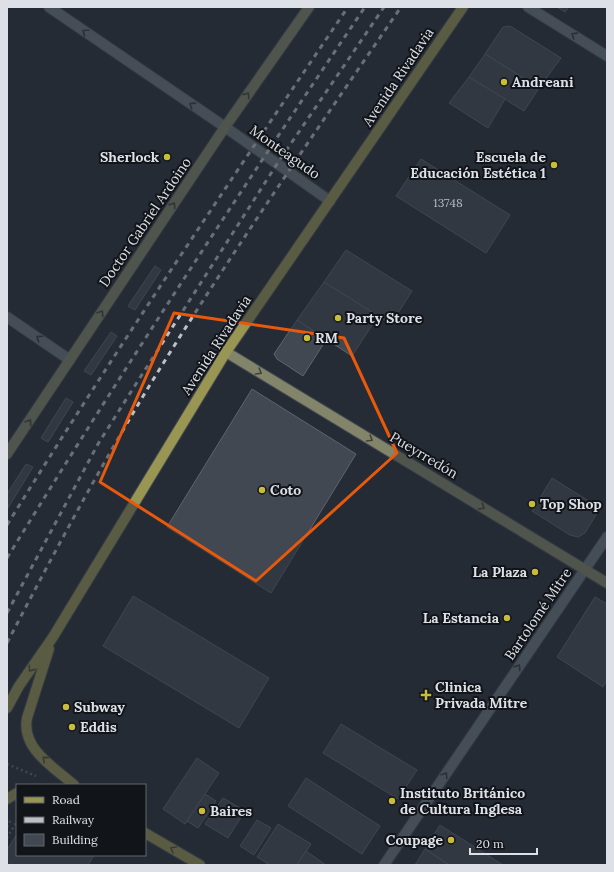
<svg xmlns="http://www.w3.org/2000/svg" width="614" height="872" font-family="Lora,serif">
<rect width="100%" height="100%" fill="#252c35"/>
<g fill="#414852" stroke="#5d6570">
<path d="M 557,7 L 569,7 L 565,12 Z"/>
<path d="M 510,26 L 561,58 L 539,88 L 485,54 L 503,27 Z"/>
<path d="M 485,54 L 539,88 L 524,111 L 469,77 Z"/>
<path d="M 469,77 L 505,99 L 488,128 L 449,103 Z"/>
<path d="M 421,159 L 510,215 L 486,253 L 396,196 Z"/>
<path d="M 346,250 L 412,291 L 391,324 L 324,282 Z"/>
<path d="M 155,266 L 161,270 L 135,310 L 128,306 Z"/>
<path d="M 324,282 L 378,316 L 352,356 L 297,320 Z"/>
<path d="M 297,320 L 326,340 L 303,376 L 277,359 L 274,354 Z"/>
<path d="M 111,332 L 117,336 L 91,375 L 84,371 Z"/>
<path d="M 252,389 L 356,454 L 271,593 L 167,527 Z"/>
<path d="M 66,398 L 73,402 L 48,442 L 41,438 Z"/>
<path d="M 26,464 L 33,467 L 8,508 L 7,494 Z"/>
<path d="M 552,478 L 600,508 L 585,533 L 578,537 L 570,535 L 532,511 Z"/>
<path d="M 133,596 L 269,678 L 239,728 L 103,646 Z"/>
<path d="M 595,597 L 607,604 L 607,680 L 603,687 L 557,657 Z"/>
<path d="M 341,724 L 417,770 L 398,799 L 323,753 Z"/>
<path d="M 197,758 L 219,773 L 185,824 L 163,809 Z"/>
<path d="M 306,778 L 380,826 L 362,854 L 288,806 Z"/>
<path d="M 205,794 L 216,801 L 198,828 L 187,821 Z"/>
<path d="M 223,798 L 245,811 L 228,838 L 205,824 Z"/>
<path d="M 257,820 L 271,828 L 254,855 L 240,846 Z"/>
<path d="M 278,824 L 311,844 L 297,865 L 270,865 L 257,857 Z"/>
<path d="M 440,825 L 503,865 L 449,865 L 425,849 Z"/>
<path d="M 17,834 L 17,855 L 94,855 L 88,865 L 7,865 L 7,850 Z"/>
<path d="M 425,849 L 449,865 L 415,865 Z"/>
<path d="M 306,851 L 326,865 L 297,865 Z"/>
</g>
<g fill="none" stroke-linecap="round" stroke-linejoin="round">
<defs>
<g id="street">
<path d="M 49,7 L 225,127 L 330,201"/>
<path d="M 528,7 L 607,56"/>
<path d="M 7,317 L 70,360"/>
<path d="M 384,865 L 607,537"/>
</g>
<g id="secondary">
<path d="M 226,352 L 607,583"/>
<path d="M 7,454 L 225,127 L 309,7"/>
</g>
<g id="primary">
<path d="M 49,649 L 27,718 C 21,749 54,767 74,785"/>
<path d="M 7,708 L 19,686 L 53,637 L 226,352 L 463,7"/>
<path d="M 7,799 L 17,793"/>
<path d="M 145,833 L 200,865"/>
</g>
</defs>
<use href="#street" stroke="#444a52" stroke-width="12"/>
<use href="#secondary" stroke="#444a52" stroke-width="12"/>
<use href="#primary" stroke="#444a52" stroke-width="12"/>
<g stroke="#60666e" stroke-width="2.5" stroke-dasharray="2 3" stroke-linecap="butt">
<path d="M 7,764 L 36,776"/>
<path d="M 7,827 L 11,820"/>
<path d="M 7,838 L 17,821"/>
</g>
<use href="#street" stroke="#6d7680" stroke-width="10"/>
<use href="#secondary" stroke="#83856a" stroke-width="10"/>
<use href="#primary" stroke="#999553" stroke-width="10"/>
<g stroke="#bcc0c7" stroke-width="3" stroke-dasharray="5 5" stroke-linecap="butt">
<path d="M 7,525 C 116,349 232,178 348,7"/>
<path d="M 7,558 C 122,371 242,188 365,7"/>
<path d="M 7,613 L 98,444 L 127,398 L 277,164 L 384,7"/>
<path d="M 7,643 C 58,545 110,448 169,354 C 243,236 322,122 401,7"/>
</g>
</g>
<defs><path id="oneway-chevron" d="M-2-3.5L2.5 0L-2 3.5" fill="none" stroke-width="1.6" stroke-linecap="round" stroke-linejoin="round"/></defs>
<g stroke="#31363d">
<use href="#oneway-chevron" transform="translate(85 32) rotate(-145)"/>
<use href="#oneway-chevron" transform="translate(574 35) rotate(-148)"/>
<use href="#oneway-chevron" transform="translate(192 105) rotate(-147)"/>
<use href="#oneway-chevron" transform="translate(39 338) rotate(-146)"/>
<use href="#oneway-chevron" transform="translate(518 667) rotate(-56)"/>
<use href="#oneway-chevron" transform="translate(445 775) rotate(-56)"/>
</g>
<g stroke="#3f4139">
<use href="#oneway-chevron" transform="translate(247 95) rotate(-55)"/>
<use href="#oneway-chevron" transform="translate(173 205) rotate(-56)"/>
<use href="#oneway-chevron" transform="translate(101 313) rotate(-56)"/>
<use href="#oneway-chevron" transform="translate(259 372) rotate(31)"/>
<use href="#oneway-chevron" transform="translate(29 422) rotate(-56)"/>
<use href="#oneway-chevron" transform="translate(370 439) rotate(31)"/>
<use href="#oneway-chevron" transform="translate(482 507) rotate(31)"/>
</g>
<g stroke="#4e4e33">
<use href="#oneway-chevron" transform="translate(31 669) rotate(125)"/>
<use href="#oneway-chevron" transform="translate(45 759) rotate(-139)"/>
<use href="#oneway-chevron" transform="translate(173 849) rotate(-150)"/>
</g>
<path d="M0 0H614V872H0ZM 174,313 L 344,338 L 397,453 L 256,581 L 100,482 Z" fill="#252c35" fill-opacity=".55" fill-rule="evenodd"/>
<path fill="none" stroke="#e8590c" stroke-width="3" stroke-linejoin="round" d="M 174,313 L 344,338 L 397,453 L 256,581 L 100,482 Z"/>
<g fill="#c9bb3b" stroke="#111419" stroke-width="1.5">
<circle cx="504" cy="82" r="4"/>
<circle cx="167" cy="157" r="4"/>
<circle cx="554" cy="165" r="4"/>
<circle cx="338" cy="318" r="4"/>
<circle cx="307" cy="338" r="4"/>
<circle cx="262" cy="490" r="4"/>
<circle cx="532" cy="504" r="4"/>
<circle cx="535" cy="572" r="4"/>
<circle cx="507" cy="618" r="4"/>
<path d="M424 689h4v4h4v4h-4v4h-4v-4h-4v-4h4z"/>
<circle cx="66" cy="707" r="4"/>
<circle cx="72" cy="727" r="4"/>
<circle cx="392" cy="801" r="4"/>
<circle cx="202" cy="811" r="4"/>
<circle cx="451" cy="840" r="4"/>
</g>
<g text-anchor="middle" stroke-width="4" stroke-linejoin="round" paint-order="stroke">
<g font-size="12" fill="#b6bbc2">
<text x="448" y="207">13748</text>
</g>
<g font-size="14" fill="#dde1e7" stroke="#111419">
<text transform="translate(398 77) rotate(-56)" y="5">Avenida Rivadavia</text>
<text transform="translate(285 152) rotate(35)" y="5">Monteagudo</text>
<text transform="translate(145 222) rotate(-56)" y="5">Doctor Gabriel Ardoino</text>
<text transform="translate(216 345) rotate(-57)" y="5">Avenida Rivadavia</text>
<text transform="translate(424 455) rotate(31)" y="5">Pueyrredón</text>
<text transform="translate(538 614) rotate(-56)" y="5">Bartolomé Mitre</text>
</g>
<g font-size="14" font-weight="bold" fill="#dde1e7" stroke="#111419" text-anchor="start">
<text x="512" y="87">Andreani</text>
<text x="159" y="162" text-anchor="end">Sherlock</text>
<text x="546" y="162" text-anchor="end">Escuela de<tspan x="546" dy="16">Educación Estética 1</tspan></text>
<text x="346" y="323">Party Store</text>
<text x="315" y="343">RM</text>
<text x="270" y="495">Coto</text>
<text x="540" y="509">Top Shop</text>
<text x="527" y="577" text-anchor="end">La Plaza</text>
<text x="499" y="623" text-anchor="end">La Estancia</text>
<text x="435" y="692">Clinica<tspan x="435" dy="16">Privada Mitre</tspan></text>
<text x="74" y="712">Subway</text>
<text x="80" y="732">Eddis</text>
<text x="400" y="798">Instituto Británico<tspan x="400" dy="16">de Cultura Inglesa</tspan></text>
<text x="210" y="816">Baires</text>
<text x="443" y="845" text-anchor="end">Coupage</text>
</g>
</g>
<rect width="614" height="872" fill="none" stroke="#dde1e7" stroke-width="16"/>
<rect x="16" y="784" width="130" height="72" fill="#111419" stroke="#63666b"/>
<rect x="24" y="797" width="20" height="6" fill="#999553" stroke="#63666b"/>
<text x="52" y="804" font-size="12" fill="#dde1e7">Road</text>
<rect x="24" y="817" width="20" height="6" fill="#bcc0c7" stroke="#63666b"/>
<text x="52" y="824" font-size="12" fill="#dde1e7">Railway</text>
<rect x="24" y="834" width="20" height="12" fill="#414852" stroke="#63666b"/>
<text x="52" y="844" font-size="12" fill="#dde1e7">Building</text>
<path d="M470 848v6h67v-6" fill="none" stroke="#dde1e7" stroke-width="2"/>
<text x="476" y="848" font-size="12" fill="#dde1e7" stroke="#111419" stroke-width="3" paint-order="stroke">20 m</text>
</svg>
